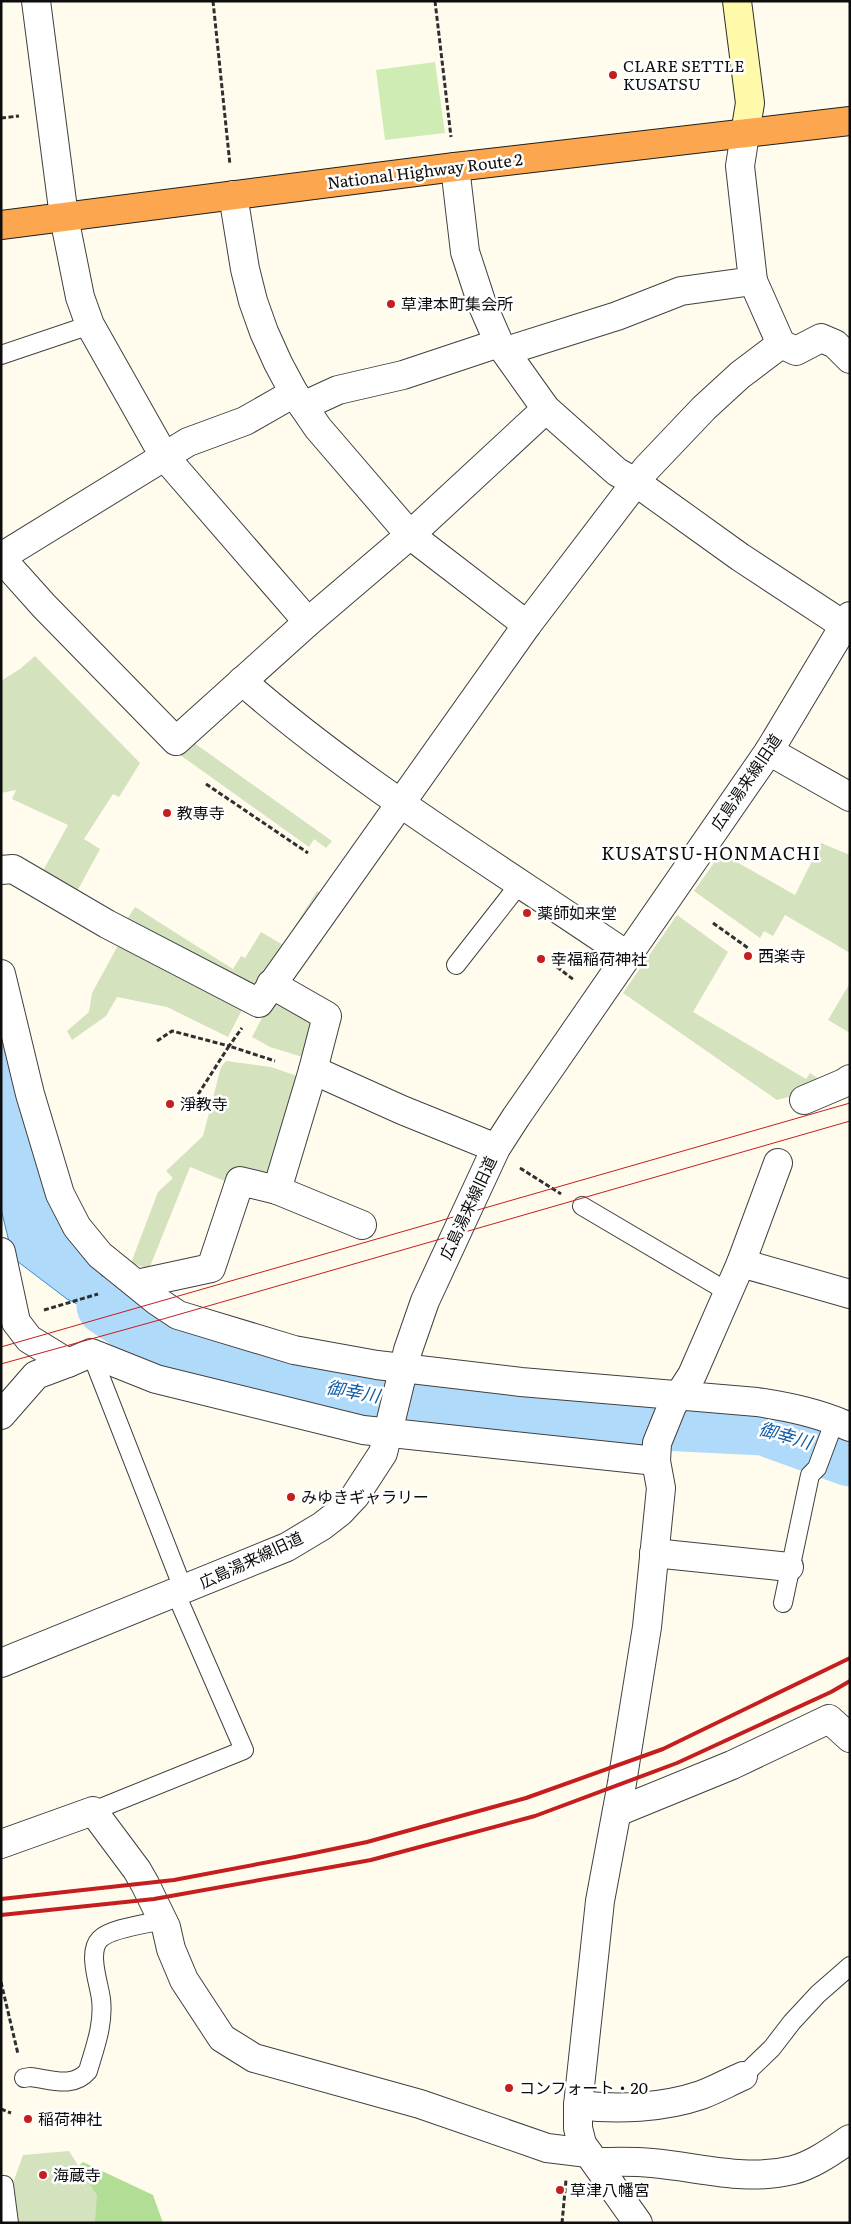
<svg xmlns="http://www.w3.org/2000/svg" width="851" height="2224" font-family="Literata,'Noto Sans JP',serif">
<rect width="100%" height="100%" fill="#fffcee"/>
<path fill="#cfecb5" d="M 435,62 L 445,133 L 385,140 L 376,70 Z"/>
<path fill="#b1dd94" d="M 83,2162 L 153,2195 L 163,2223 L 35,2223 L 43,2199 Z"/>
<g fill="#d4e2be">
<path d="M 35,656 L 140,763 L 119,797 L 113,794 L 84,839 L 100,849 L 74,897 L 39,878 L 68,825 L 12,799 L 16,790 L 1,793 L 1,681 L 20,669 Z"/>
<path d="M 190,740 L 332,841 L 326,848 L 314,839 L 309,847 L 176,752 Z"/>
<path d="M 821,843 L 850,855 L 850,953 L 785,915 L 773,936 L 764,931 L 760,938 L 694,891 L 721,853 L 795,895 Z"/>
<path d="M 317,891 L 323,895 L 254,995 L 123,926 L 135,907 L 233,969 L 241,956 L 245,958 L 261,932 L 283,945 Z"/>
<path d="M 677,915 L 728,952 L 693,1012 L 806,1079 L 810,1073 L 822,1081 L 796,1095 L 777,1100 L 623,993 Z"/>
<path d="M 121,940 L 245,1004 L 228,1037 L 167,1007 L 117,997 L 106,1016 L 72,1040 L 67,1031 L 89,1012 L 92,993 Z"/>
<path d="M 850,983 L 850,1033 L 828,1020 Z"/>
<path d="M 274,995 L 320,1020 L 309,1059 L 270,1047 L 252,1037 Z"/>
<path d="M 226,1061 L 271,1067 L 303,1078 L 273,1182 L 232,1184 L 190,1167 L 149,1269 L 131,1263 L 158,1192 L 173,1178 L 166,1171 L 203,1136 L 221,1067 Z"/>
<path d="M 69,2151 L 97,2195 L 95,2223 L 17,2223 L 13,2183 L 23,2155 Z"/>
</g>
<path fill="#afdaf9" stroke="#328cd5" d="M 1,1022 L 72,1236 L 111,1288 L 173,1351 L 67,1299 L 13,1258 L 1,1209 Z"/>
<g fill="none" stroke-linecap="round" stroke-linejoin="round">
<path stroke="#afdaf9" stroke-width="59" d="M 106,1306 L 173,1351 L 263,1375 L 351,1394 L 539,1415 L 764,1426 L 850,1457"/>
<defs>
<g id="lane">
<path d="M 1,355 L 90,325"/>
<path d="M 456,965 L 521,882"/>
<path d="M 582,1206 L 728,1292"/>
<path d="M 91,1353 L 184,1591"/>
<path d="M 783,1603 L 810,1475 L 817,1468 L 835,1420"/>
<path d="M 93,1811 L 244,1750 L 176,1594"/>
<path d="M 743,2076 L 772,2048 L 792,2022 L 818,1994 L 850,1966"/>
<path d="M 24,2078 L 30,2077 C 50,2079 73,2089 88,2071 C 95,2047 104,2024 101,1999 C 99,1983 87,1952 100,1939 C 111,1928 147,1924 163,1920"/>
<path d="M 4,2185 L 9,2223"/>
</g>
<g id="street">
<path d="M 36,1 L 64,217 L 80,297 L 90,325 L 164,456 L 308,622"/>
<path d="M 455,167 L 465,252 L 482,304 L 499,343 L 546,409 L 617,472 L 637,483 L 740,557 L 845,626"/>
<path d="M 233,195 L 245,269 L 253,301 L 264,332 L 278,363 L 294,393 L 318,428 L 410,535 L 527,625"/>
<path d="M 781,344 L 796,351 L 821,338 L 835,344 L 850,359"/>
<path d="M 506,351 L 617,316 L 681,291 L 753,281 L 740,166 L 745,134"/>
<path d="M 303,406 L 338,390 L 403,375 L 499,343"/>
<path d="M 1,557 L 188,442 L 245,421 L 294,393"/>
<path d="M 1,558 L 44,606 L 176,741 L 308,622 L 410,535 L 546,409"/>
<path d="M 242,681 C 361,785 498,867 628,956"/>
<path d="M 769,751 L 850,797"/>
<path d="M 1,870 L 13,869 L 107,924 L 259,1003 L 527,625 L 646,469 L 704,408 L 740,375 L 781,344 L 753,281"/>
<path d="M 1,974 L 30,1094 L 60,1194 L 77,1227 L 100,1255 L 157,1301 L 178,1315 L 294,1350 L 377,1365 L 521,1382 L 757,1402 C 789,1407 819,1413 850,1427"/>
<path d="M 271,984 L 327,1016 L 313,1070 L 277,1190"/>
<path d="M 313,1070 L 402,1110 L 496,1148"/>
<path d="M 804,1100 L 844,1083 L 850,1079"/>
<path d="M 1,1252 L 16,1322 L 29,1339 L 68,1363 L 91,1353 L 156,1379 L 363,1430 L 656,1461"/>
<path d="M 741,1263 L 850,1294"/>
<path d="M 137,1284 L 211,1268 L 240,1181 L 277,1190 L 362,1225"/>
<path d="M 1,1415 L 36,1375 L 68,1363"/>
<path d="M 654,1553 L 789,1567"/>
<path d="M 1,1663 L 287,1547 L 322,1526 L 340,1512 L 355,1496 L 383,1453 L 408,1350 L 425,1301 L 496,1148 L 516,1117 L 769,751 L 850,616"/>
<path d="M 617,1812 L 732,1765 L 829,1719 L 850,1738"/>
<path d="M 1,1844 L 93,1811 L 137,1870 L 145,1884 L 166,1927 L 171,1949 L 184,1980 L 222,2038 L 254,2058 L 420,2104 L 547,2148 L 588,2153"/>
<path d="M 578,2105 C 617,2110 663,2108 701,2095 C 715,2090 729,2082 743,2076"/>
<path d="M 595,2162 C 614,2162 633,2161 652,2163 C 699,2167 746,2182 793,2170 C 813,2165 832,2151 850,2139"/>
<path d="M 638,2223 L 582,2144 L 578,2128 L 578,2105 L 600,1901 L 622,1783 L 647,1627 L 661,1488 L 656,1461 L 657,1443 L 672,1406 L 692,1375 L 741,1263 L 778,1163"/>
</g>
<path id="secondary" d="M 737,1 L 750,103 L 745,134"/>
<path id="highway" d="M 1,225 L 455,167 L 850,121"/>
</defs>
<use href="#lane" stroke="#404040" stroke-width="20"/>
<use href="#street" stroke="#404040" stroke-width="30"/>
<use href="#secondary" stroke="#2f2f2f" stroke-width="30"/>
<use href="#highway" stroke="#1e1e1e" stroke-width="30"/>
<g stroke="#2f2f2f" stroke-width="3" stroke-dasharray="5 2.5" stroke-linecap="butt">
<path d="M 213,1 L 230,165"/>
<path d="M 435,1 L 451,137"/>
<path d="M 1,118 L 19,116"/>
<path d="M 206,784 L 308,853"/>
<path d="M 713,923 L 748,948"/>
<path d="M 557,967 L 574,980"/>
<path d="M 157,1041 L 172,1031 L 229,1046 L 242,1028"/>
<path d="M 190,1107 L 229,1046 L 275,1061"/>
<path d="M 520,1168 L 561,1194"/>
<path d="M 44,1310 L 98,1294"/>
<path d="M 1,1982 L 18,2054"/>
<path d="M 1,2109 L 11,2113"/>
<path d="M 562,2223 L 566,2180"/>
</g>
<use href="#lane" stroke="#fff" stroke-width="18"/>
<use href="#street" stroke="#fff" stroke-width="28"/>
<use href="#secondary" stroke="#fffaa9" stroke-width="28"/>
<use href="#highway" stroke="#fca74f" stroke-width="28"/>
<g stroke="#c51e1e" stroke-width="1">
<path d="M 1,1347 L 850,1103"/>
<path d="M 1,1364 L 163,1319 L 850,1121"/>
</g>
<g stroke="#c51e1e" stroke-width="4">
<path d="M 1,1899 L 174,1880 L 295,1857 L 367,1842 L 526,1798 L 663,1749 L 850,1658"/>
<path d="M 1,1915 L 154,1899 L 371,1860 L 535,1816 L 677,1763 L 831,1692 L 850,1681"/>
</g>
</g>
<g fill="#c51e1e" stroke="#fff" stroke-width="2">
<circle cx="613" cy="75" r="5"/>
<circle cx="391" cy="304" r="5"/>
<circle cx="167" cy="813" r="5"/>
<circle cx="527" cy="913" r="5"/>
<circle cx="748" cy="956" r="5"/>
<circle cx="541" cy="959" r="5"/>
<circle cx="170" cy="1104" r="5"/>
<circle cx="291" cy="1497" r="5"/>
<circle cx="509" cy="2088" r="5"/>
<circle cx="28" cy="2119" r="5"/>
<circle cx="43" cy="2175" r="5"/>
<circle cx="560" cy="2190" r="5"/>
</g>
<g text-anchor="middle" stroke-width="5" stroke-linejoin="round" paint-order="stroke">
<g font-size="16" fill="#0d0d0d" stroke="#fff" text-anchor="start">
<text x="623" y="72">CLARE SETTLE<tspan x="623" dy="18">KUSATSU</tspan></text>
<text x="401" y="310">草津本町集会所</text>
<text x="177" y="819">教専寺</text>
<text x="537" y="919">薬師如来堂</text>
<text x="758" y="962">西楽寺</text>
<text x="551" y="965">幸福稲荷神社</text>
<text x="180" y="1110">淨教寺</text>
<text x="301" y="1503">みゆきギャラリー</text>
<text x="519" y="2094">コンフォート・20</text>
<text x="38" y="2125">稲荷神社</text>
<text x="53" y="2181">海蔵寺</text>
<text x="570" y="2196">草津八幡宮</text>
</g>
<g font-size="16" fill="#0d0d0d" stroke="#fff">
<text transform="translate(425 171) rotate(-7)" y="6">National Highway Route 2</text>
<text transform="translate(746 782) rotate(-56)" y="6">広島湯来線旧道</text>
<text transform="translate(468 1208) rotate(-65)" y="6">広島湯来線旧道</text>
<text transform="translate(251 1560) rotate(-25)" y="6">広島湯来線旧道</text>
</g>
<g font-size="18" letter-spacing="1" fill="#0d0d0d" stroke="#fff">
<text x="711" y="860">KUSATSU-HONMACHI</text>
</g>
<g font-size="18" font-style="italic" fill="#105da6" stroke="#fff">
<text transform="translate(353 1392) rotate(10)" y="6">御幸川</text>
<text transform="translate(785 1436) rotate(16)" y="6">御幸川</text>
</g>
</g>
<rect width="851" height="2224" fill="none" stroke="#0d0d0d" stroke-width="5"/>
</svg>
